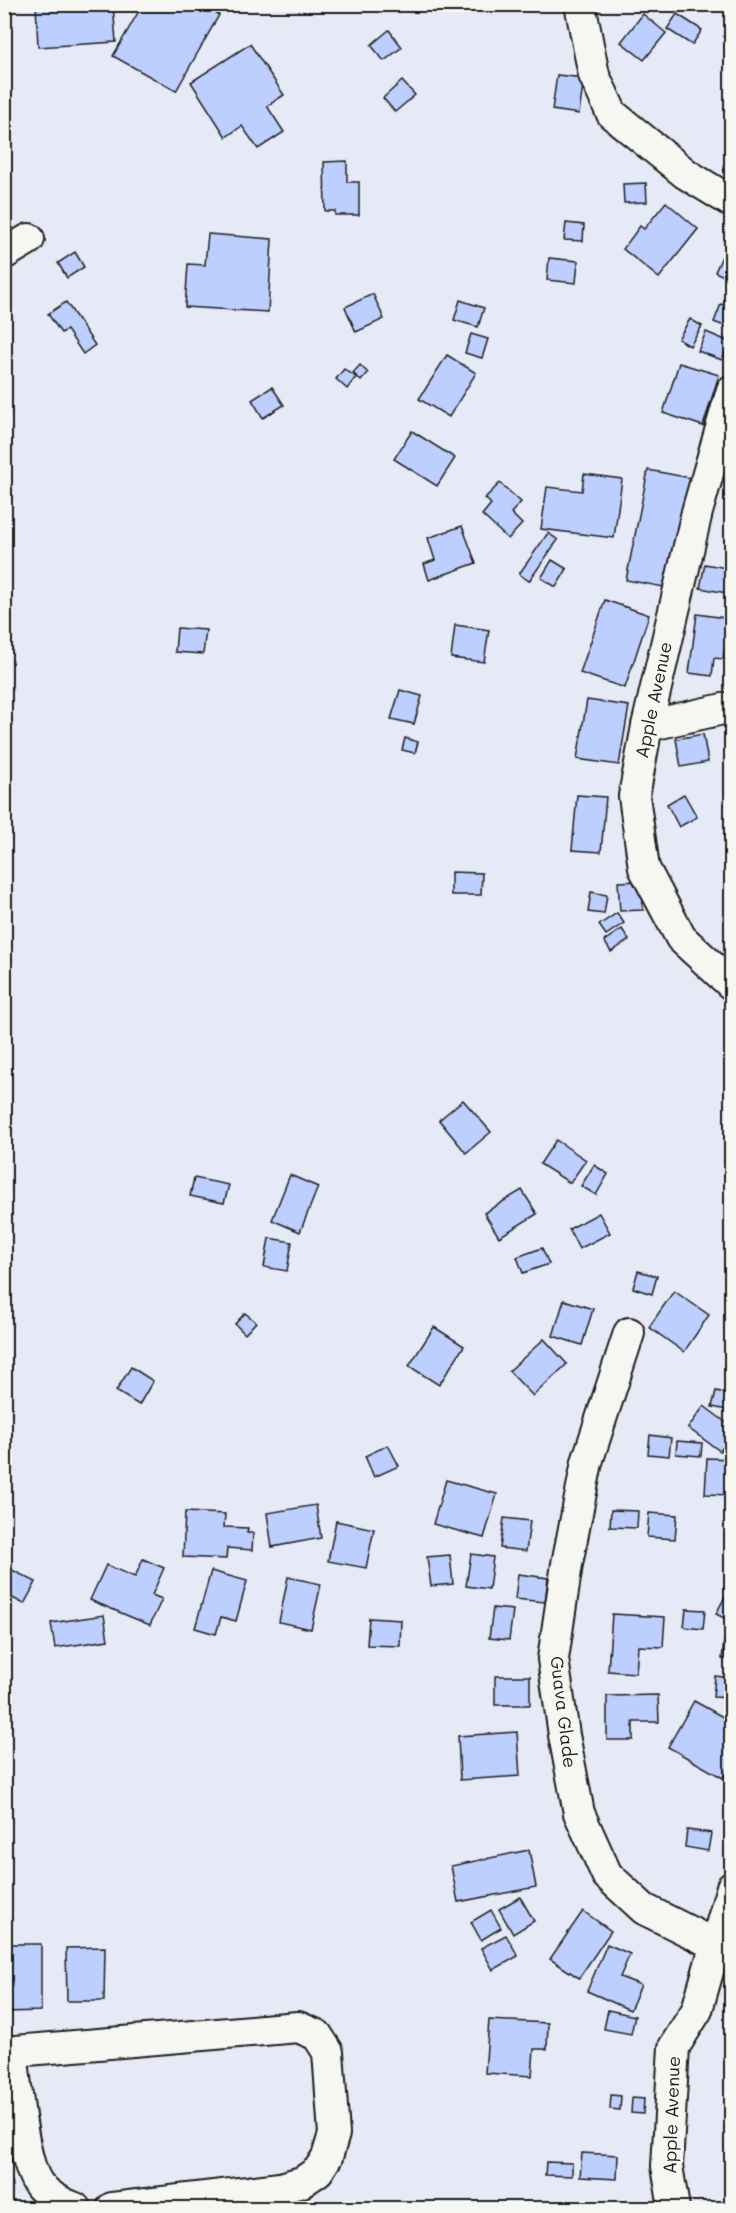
<svg xmlns="http://www.w3.org/2000/svg" width="736" height="2213" font-family="Mali,sans-serif">
<rect width="100%" height="100%" fill="#e5eaf6"/>
<filter id="ink" filterUnits="userSpaceOnUse"><feTurbulence type="fractalNoise" baseFrequency=".0167" numOctaves="2"/><feDisplacementMap in="SourceGraphic" scale="12" xChannelSelector="R" yChannelSelector="G"/><feConvolveMatrix kernelMatrix="1 2 1 2 8 2 1 2 1" color-interpolation-filters="sRGB"/></filter>
<g filter="url(#ink)">
<g fill="#bdcfff" stroke="#1c1c1c" stroke-width="1.5">
<path d="M 36,4 L 113,4 L 116,42 L 38,47 Z"/>
<path d="M 143,4 L 201,4 L 219,15 L 176,91 L 113,56 Z"/>
<path d="M 643,14 L 666,33 L 644,60 L 621,42 Z"/>
<path d="M 677,14 L 702,30 L 692,45 L 667,29 Z"/>
<path d="M 389,30 L 402,47 L 384,61 L 371,45 Z"/>
<path d="M 250,44 L 284,95 L 267,106 L 284,132 L 258,149 L 242,126 L 226,137 L 191,82 Z"/>
<path d="M 557,75 L 584,78 L 579,114 L 552,110 Z"/>
<path d="M 402,81 L 415,95 L 395,112 L 383,98 Z"/>
<path d="M 347,161 L 347,182 L 359,182 L 359,215 L 335,215 L 335,211 L 325,211 L 324,162 Z"/>
<path d="M 646,183 L 647,202 L 624,203 L 623,184 Z"/>
<path d="M 666,202 L 698,229 L 659,278 L 623,249 L 640,226 L 644,229 Z"/>
<path d="M 566,223 L 584,225 L 583,241 L 564,240 Z"/>
<path d="M 208,234 L 272,239 L 268,312 L 185,307 L 188,264 L 205,265 Z"/>
<path d="M 75,252 L 84,267 L 67,278 L 58,263 Z"/>
<path d="M 724,252 L 732,255 L 732,280 L 715,272 Z"/>
<path d="M 549,258 L 578,261 L 576,283 L 547,280 Z"/>
<path d="M 373,294 L 384,319 L 356,332 L 345,307 Z"/>
<path d="M 460,300 L 484,308 L 478,327 L 454,320 Z"/>
<path d="M 66,302 L 95,345 L 83,354 L 67,330 L 61,333 L 48,314 Z"/>
<path d="M 721,304 L 732,308 L 732,329 L 714,322 Z"/>
<path d="M 690,319 L 702,326 L 690,346 L 678,339 Z"/>
<path d="M 706,332 L 730,342 L 722,360 L 698,351 Z"/>
<path d="M 471,334 L 488,339 L 482,358 L 465,353 Z"/>
<path d="M 447,355 L 476,373 L 449,417 L 419,399 Z"/>
<path d="M 679,363 L 719,375 L 703,426 L 663,413 Z"/>
<path d="M 360,365 L 368,373 L 361,381 L 353,373 Z"/>
<path d="M 344,369 L 356,377 L 347,389 L 336,379 Z"/>
<path d="M 272,387 L 284,405 L 263,418 L 252,400 Z"/>
<path d="M 412,431 L 455,458 L 437,486 L 394,459 Z"/>
<path d="M 648,470 L 691,478 L 669,588 L 626,580 Z"/>
<path d="M 584,474 L 622,479 L 614,538 L 541,529 L 547,487 L 582,491 Z"/>
<path d="M 500,483 L 521,502 L 511,513 L 522,524 L 508,539 L 482,515 L 491,504 L 485,498 Z"/>
<path d="M 462,526 L 476,563 L 429,580 L 424,564 L 435,560 L 428,538 Z"/>
<path d="M 548,533 L 558,540 L 529,581 L 519,574 Z"/>
<path d="M 552,560 L 567,569 L 556,587 L 541,578 Z"/>
<path d="M 705,564 L 732,569 L 732,594 L 700,588 Z"/>
<path d="M 605,600 L 649,615 L 625,688 L 580,673 Z"/>
<path d="M 697,614 L 732,619 L 732,647 L 725,646 L 723,659 L 714,658 L 712,676 L 689,673 Z"/>
<path d="M 455,625 L 489,630 L 484,662 L 451,658 Z"/>
<path d="M 177,628 L 206,630 L 203,654 L 175,652 Z"/>
<path d="M 400,690 L 422,696 L 414,724 L 391,719 Z"/>
<path d="M 587,700 L 629,706 L 619,765 L 577,759 Z"/>
<path d="M 703,734 L 708,762 L 681,767 L 676,739 Z"/>
<path d="M 405,738 L 418,742 L 415,753 L 402,750 Z"/>
<path d="M 684,794 L 697,817 L 679,827 L 667,804 Z"/>
<path d="M 577,795 L 606,797 L 601,852 L 572,850 Z"/>
<path d="M 451,872 L 482,873 L 481,895 L 451,895 Z"/>
<path d="M 642,881 L 643,910 L 620,911 L 618,882 Z"/>
<path d="M 591,892 L 607,895 L 604,914 L 588,912 Z"/>
<path d="M 617,913 L 624,923 L 606,935 L 599,925 Z"/>
<path d="M 622,929 L 629,940 L 611,952 L 604,941 Z"/>
<path d="M 463,1100 L 491,1132 L 466,1153 L 439,1120 Z"/>
<path d="M 556,1140 L 586,1160 L 570,1183 L 540,1164 Z"/>
<path d="M 594,1165 L 608,1174 L 596,1195 L 581,1186 Z"/>
<path d="M 290,1175 L 318,1187 L 300,1232 L 272,1220 Z"/>
<path d="M 194,1178 L 229,1185 L 224,1203 L 190,1196 Z"/>
<path d="M 522,1190 L 537,1214 L 499,1237 L 484,1213 Z"/>
<path d="M 599,1213 L 610,1233 L 579,1249 L 569,1229 Z"/>
<path d="M 269,1238 L 292,1242 L 287,1271 L 264,1267 Z"/>
<path d="M 542,1248 L 549,1264 L 523,1273 L 517,1257 Z"/>
<path d="M 638,1271 L 657,1276 L 652,1294 L 633,1288 Z"/>
<path d="M 674,1291 L 709,1315 L 684,1352 L 649,1327 Z"/>
<path d="M 564,1300 L 593,1309 L 582,1345 L 553,1336 Z"/>
<path d="M 245,1313 L 256,1322 L 245,1334 L 235,1324 Z"/>
<path d="M 434,1327 L 464,1346 L 439,1385 L 409,1366 Z"/>
<path d="M 544,1339 L 567,1364 L 533,1396 L 509,1371 Z"/>
<path d="M 131,1367 L 153,1381 L 139,1405 L 116,1391 Z"/>
<path d="M 732,1382 L 732,1411 L 712,1407 L 716,1391 L 729,1394 Z"/>
<path d="M 704,1406 L 732,1427 L 732,1434 L 720,1451 L 688,1428 Z"/>
<path d="M 650,1435 L 671,1438 L 669,1456 L 648,1454 Z"/>
<path d="M 677,1441 L 702,1443 L 701,1456 L 676,1454 Z"/>
<path d="M 388,1445 L 399,1466 L 374,1477 L 365,1456 Z"/>
<path d="M 707,1458 L 732,1459 L 732,1495 L 705,1494 Z"/>
<path d="M 446,1480 L 497,1494 L 484,1538 L 433,1524 Z"/>
<path d="M 316,1505 L 321,1538 L 272,1547 L 267,1513 Z"/>
<path d="M 611,1510 L 638,1511 L 637,1528 L 610,1527 Z"/>
<path d="M 185,1512 L 225,1514 L 224,1527 L 248,1528 L 247,1533 L 253,1533 L 252,1550 L 227,1548 L 226,1559 L 183,1557 Z"/>
<path d="M 649,1513 L 677,1515 L 675,1539 L 647,1537 Z"/>
<path d="M 504,1518 L 530,1521 L 526,1551 L 500,1548 Z"/>
<path d="M 336,1521 L 374,1529 L 366,1568 L 328,1561 Z"/>
<path d="M 471,1554 L 493,1557 L 489,1589 L 466,1586 Z"/>
<path d="M 450,1555 L 453,1584 L 431,1586 L 427,1557 Z"/>
<path d="M 143,1559 L 164,1568 L 152,1595 L 162,1599 L 150,1625 L 90,1600 L 106,1565 L 135,1577 Z"/>
<path d="M 4,1566 L 36,1582 L 24,1604 L 11,1597 L 4,1609 Z"/>
<path d="M 211,1571 L 247,1581 L 236,1621 L 221,1617 L 216,1634 L 195,1628 Z"/>
<path d="M 518,1574 L 548,1578 L 545,1602 L 515,1599 Z"/>
<path d="M 288,1577 L 321,1584 L 311,1629 L 279,1622 Z"/>
<path d="M 732,1583 L 732,1622 L 716,1614 Z"/>
<path d="M 493,1608 L 513,1610 L 509,1640 L 489,1638 Z"/>
<path d="M 686,1609 L 705,1610 L 703,1629 L 684,1627 Z"/>
<path d="M 612,1614 L 665,1617 L 663,1647 L 638,1646 L 636,1673 L 608,1671 Z"/>
<path d="M 104,1615 L 108,1640 L 55,1648 L 51,1623 Z"/>
<path d="M 369,1618 L 401,1620 L 400,1646 L 367,1645 Z"/>
<path d="M 724,1641 L 732,1641 L 732,1659 L 722,1659 Z"/>
<rect x="495" y="1676" width="35" height="29"/>
<path d="M 715,1676 L 732,1678 L 732,1698 L 713,1697 Z"/>
<path d="M 658,1695 L 659,1722 L 633,1722 L 633,1740 L 607,1740 L 607,1696 Z"/>
<path d="M 694,1701 L 732,1722 L 732,1764 L 723,1778 L 668,1747 Z"/>
<path d="M 517,1732 L 520,1776 L 460,1780 L 458,1736 Z"/>
<path d="M 687,1830 L 711,1833 L 708,1851 L 685,1847 Z"/>
<path d="M 529,1850 L 536,1887 L 458,1902 L 451,1866 Z"/>
<path d="M 520,1897 L 534,1921 L 513,1934 L 499,1909 Z"/>
<path d="M 491,1910 L 501,1928 L 481,1940 L 471,1922 Z"/>
<path d="M 583,1911 L 611,1931 L 579,1978 L 550,1959 Z"/>
<path d="M 506,1935 L 518,1956 L 493,1970 L 481,1948 Z"/>
<path d="M 4,1944 L 41,1944 L 41,2011 L 4,2012 Z"/>
<path d="M 607,1944 L 630,1954 L 620,1977 L 641,1985 L 630,2010 L 587,1991 Z"/>
<path d="M 105,1947 L 104,2001 L 67,2001 L 66,1948 Z"/>
<path d="M 608,2010 L 635,2016 L 631,2034 L 604,2029 Z"/>
<path d="M 489,2020 L 548,2023 L 547,2049 L 534,2049 L 532,2076 L 485,2073 Z"/>
<path d="M 611,2095 L 621,2096 L 620,2110 L 610,2109 Z"/>
<path d="M 632,2098 L 644,2099 L 643,2114 L 631,2113 Z"/>
<path d="M 582,2153 L 618,2155 L 617,2179 L 580,2177 Z"/>
<path d="M 546,2162 L 572,2163 L 572,2176 L 545,2175 Z"/>
</g>
<g fill="none" stroke-linecap="round" stroke-linejoin="round">
<defs>
<g id="street">
<path d="M 580,4 L 594,75 L 612,114 L 686,174 L 732,202"/>
<path d="M 4,254 L 29,239"/>
<path d="M 732,390 L 697,512 L 647,726 L 634,796 L 644,868 L 681,938 L 732,985"/>
<path d="M 647,726 L 732,707"/>
<path d="M 629,1333 L 587,1462 L 567,1564 L 553,1659 L 564,1735 L 579,1813 L 607,1875 L 644,1909 L 714,1944 L 732,1949"/>
<path d="M 12,2051 C 16,2082 22,2165 40,2186 C 50,2197 61,2203 75,2208"/>
<path d="M 4,2052 L 298,2027 L 317,2035 L 328,2052 L 334,2134 L 327,2157 L 318,2171 L 302,2182 L 280,2188 L 112,2208"/>
<path d="M 674,2208 L 667,2166 L 674,2047 L 697,2010 L 732,1887"/>
</g>
</defs>
<use href="#street" stroke="#1c1c1c" stroke-width="34"/>
<use href="#street" stroke="#f6f6f2" stroke-width="30"/>
</g>
</g>
<g text-anchor="middle" stroke-width="6" stroke-linejoin="round" paint-order="stroke">
<g font-size="18" fill="#1c1c1c" stroke="#f6f6f2">
<text transform="translate(654 700) rotate(-78)" y="6">Apple Avenue</text>
<text transform="translate(563 1712) rotate(83)" y="6">Guava Glade</text>
<text transform="translate(672 2115) rotate(-88)" y="6">Apple Avenue</text>
</g>
</g>
<rect width="736" height="2213" fill="none" stroke="#f6f6f2" stroke-width="24"/>
<rect x="12" y="12" width="712" height="2189" fill="none" stroke="#1c1c1c" stroke-width="2" filter="url(#ink)"/>
</svg>
